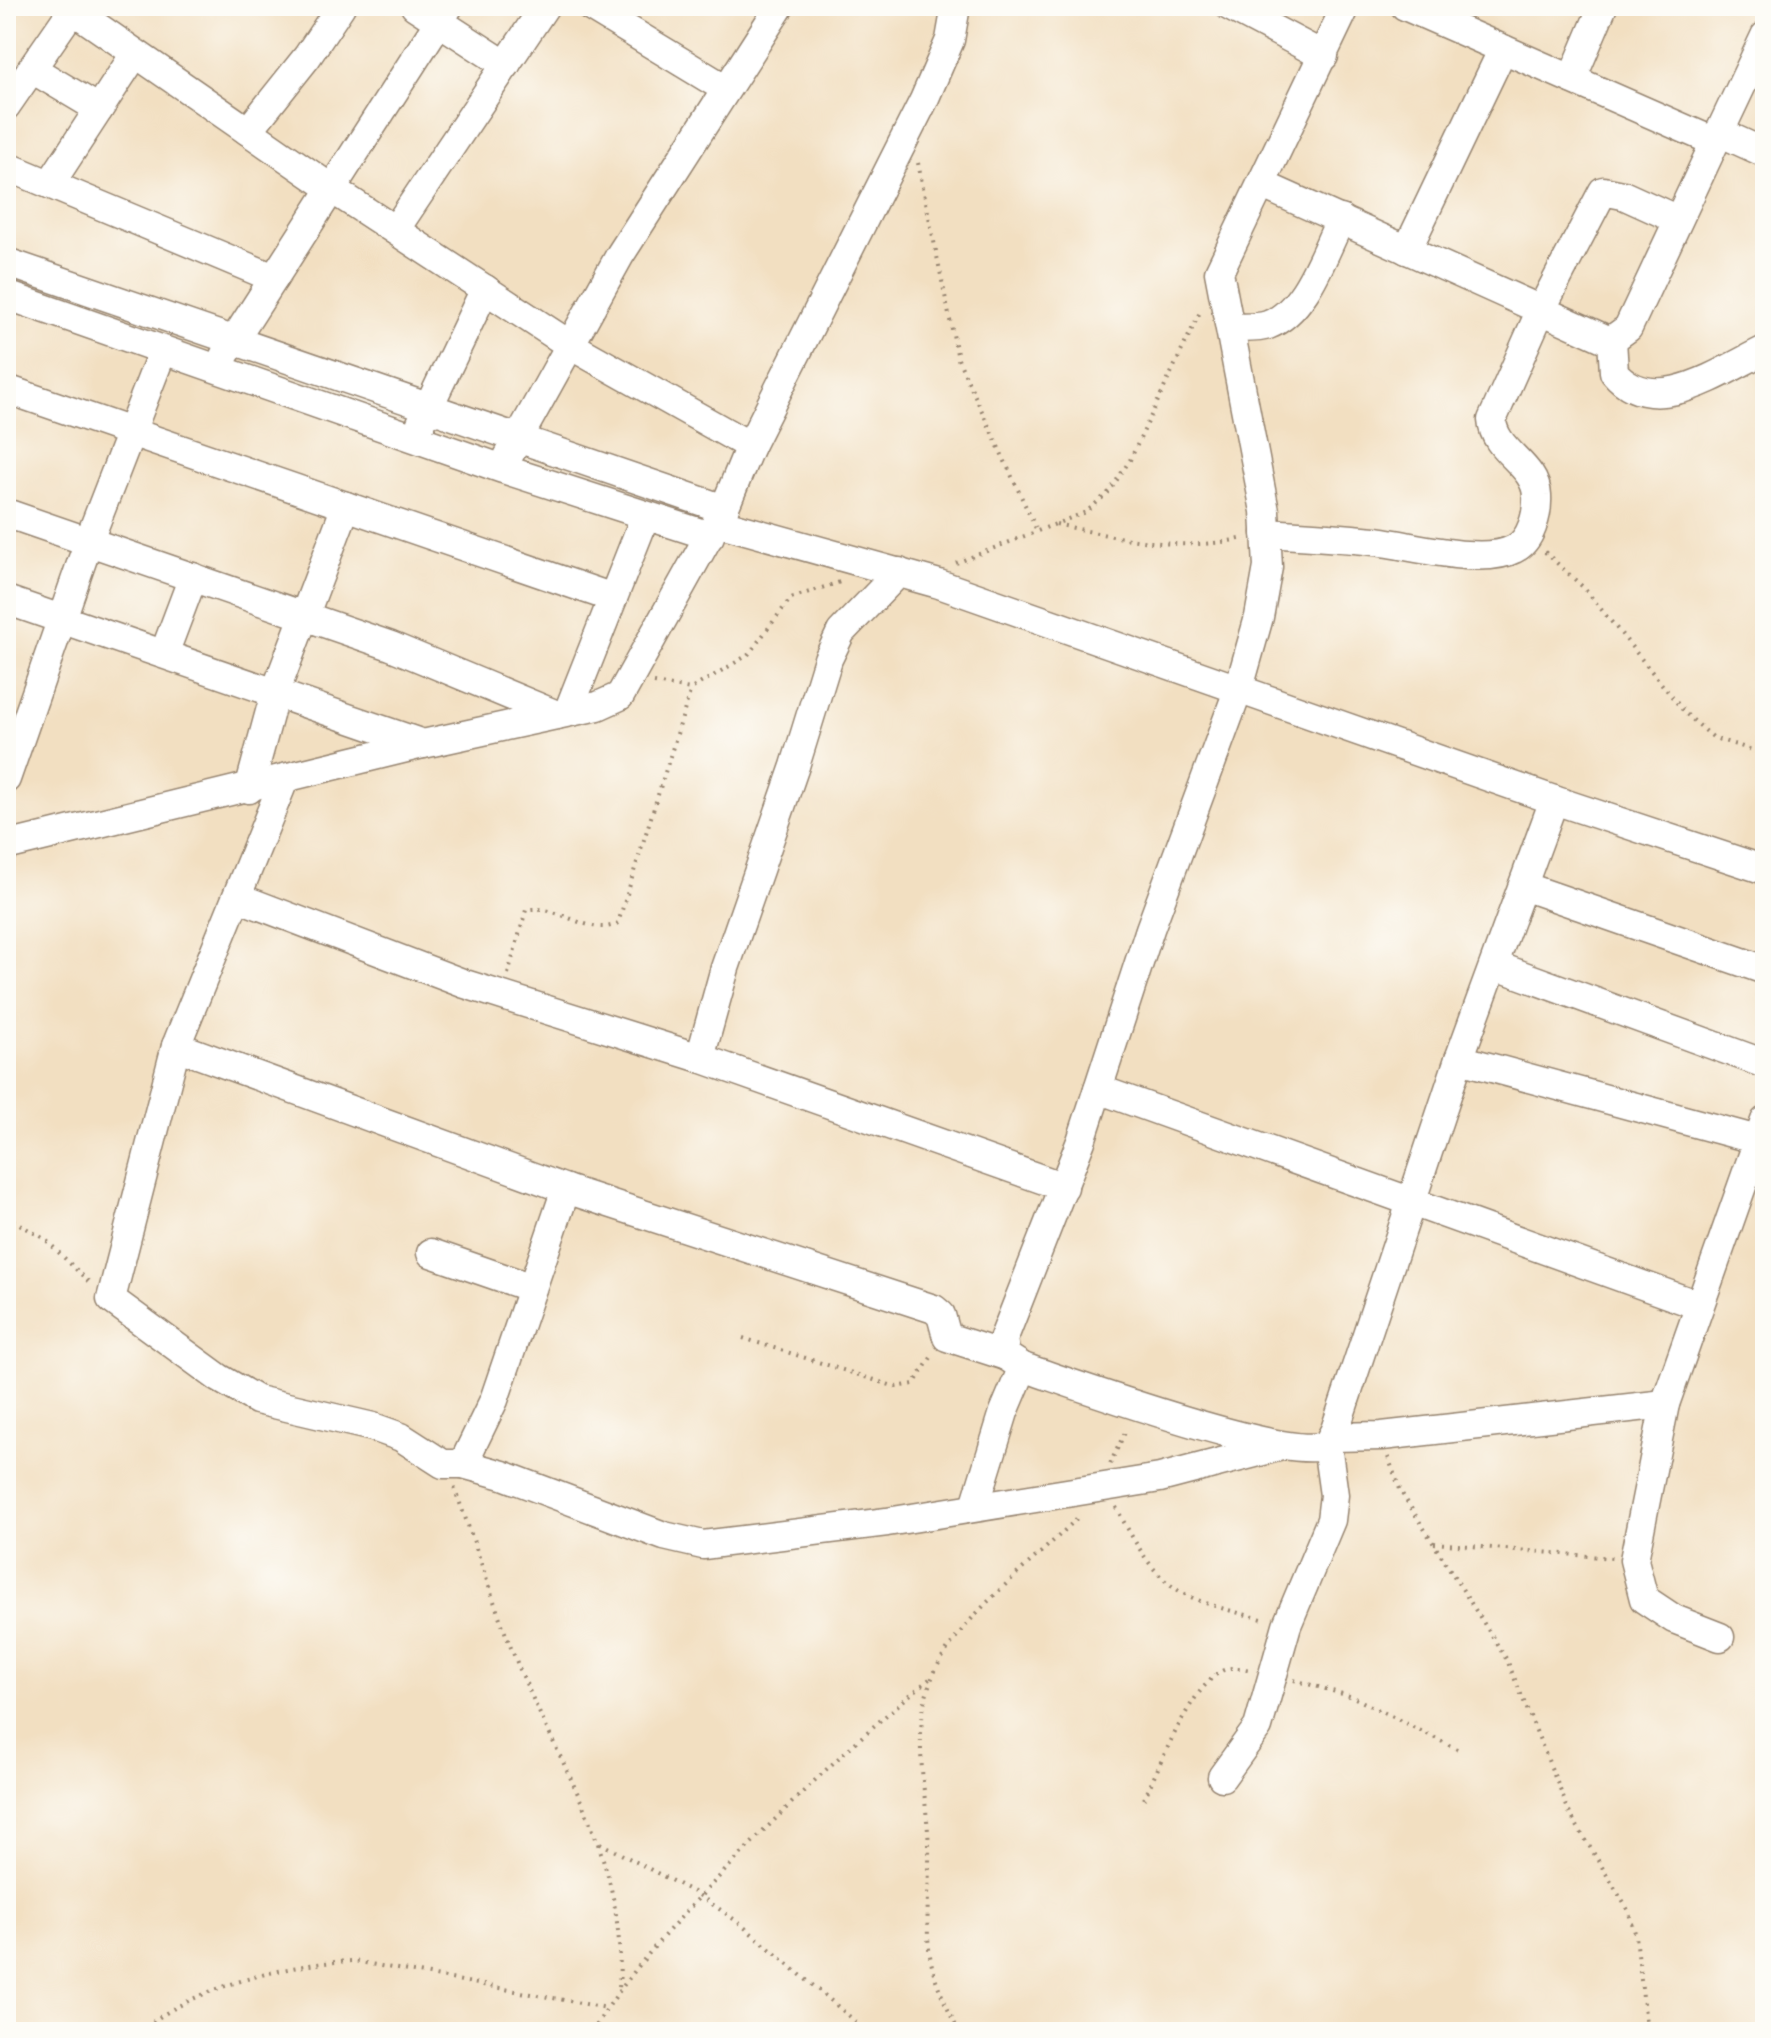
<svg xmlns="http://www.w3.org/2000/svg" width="1771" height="2038" font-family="'Architects Daughter',sans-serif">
<rect width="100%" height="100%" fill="#fdfcf7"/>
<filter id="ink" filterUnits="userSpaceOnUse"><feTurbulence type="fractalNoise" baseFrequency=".0125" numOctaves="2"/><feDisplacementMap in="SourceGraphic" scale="16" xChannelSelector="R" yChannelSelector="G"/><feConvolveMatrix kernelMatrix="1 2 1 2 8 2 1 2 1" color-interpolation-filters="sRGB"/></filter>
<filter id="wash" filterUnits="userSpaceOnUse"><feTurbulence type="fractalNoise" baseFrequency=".006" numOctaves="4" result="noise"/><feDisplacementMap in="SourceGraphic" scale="32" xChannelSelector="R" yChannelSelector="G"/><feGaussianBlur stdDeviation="1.8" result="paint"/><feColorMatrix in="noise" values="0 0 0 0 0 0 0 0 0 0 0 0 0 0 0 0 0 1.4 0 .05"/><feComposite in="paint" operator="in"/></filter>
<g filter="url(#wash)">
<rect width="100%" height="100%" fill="#f2dfc1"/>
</g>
<g filter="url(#ink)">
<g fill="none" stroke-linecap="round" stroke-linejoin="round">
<defs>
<g id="minor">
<path d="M 415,6 L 506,65"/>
<path d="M 589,6 L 726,89"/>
<path d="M 1229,6 L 1324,56"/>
<path d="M 1346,6 L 1219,272 L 1265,511 L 1268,567 L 1259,617 L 1239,688 L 1150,929 L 1081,1141 L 1003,1340 L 1006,1356 L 1023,1367 C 1074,1384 1286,1462 1327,1445 L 1335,1430 L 1459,1059 L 1554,800"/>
<path d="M 1405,6 L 1715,142 L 1765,36"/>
<path d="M 73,10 L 332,189 L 570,345 L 750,446"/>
<path d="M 32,69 L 99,109"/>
<path d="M 1572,79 L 1603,6"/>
<path d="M 6,106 L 75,6"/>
<path d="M 248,131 L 307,57 L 341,6"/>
<path d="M 1719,132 L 1765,153"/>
<path d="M 6,166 L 274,278"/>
<path d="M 50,184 L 135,54"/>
<path d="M 1263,185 L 1610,341 L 1628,328 L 1715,142"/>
<path d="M 395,230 L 545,6"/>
<path d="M 1407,250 L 1503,49"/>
<path d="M 6,262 L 724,509"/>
<path d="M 6,295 L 503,469 L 710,536"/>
<path d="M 1231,328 C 1243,327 1257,329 1268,325 C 1306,311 1324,252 1341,219"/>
<path d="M 1612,340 L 1614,372 C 1654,420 1721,371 1765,350"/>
<path d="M 224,356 L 449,6"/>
<path d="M 6,389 L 613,598"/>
<path d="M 421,423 L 485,289"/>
<path d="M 508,457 L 620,255 L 780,6"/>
<path d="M 6,513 L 391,646 L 557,715"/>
<path d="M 717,522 L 939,584 L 1554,800 L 1765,870"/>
<path d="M 1266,533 C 1302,535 1339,537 1375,541 C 1411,545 1482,566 1514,549 C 1531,541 1538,514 1537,496 C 1536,464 1494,452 1492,420 L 1540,312 L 1603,191 L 1623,195 L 1678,220"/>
<path d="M 6,600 L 423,744"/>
<path d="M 164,654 L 193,577"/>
<path d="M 568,712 L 645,517"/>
<path d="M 6,779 L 91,535 L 162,352"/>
<path d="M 284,780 L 176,1046 L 111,1299 L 219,1378 L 257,1400 L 373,1427 L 401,1437 L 443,1464 L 463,1464 L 503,1475 L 664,1536 L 703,1545 L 887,1522 L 1160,1478 L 1282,1446"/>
<path d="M 249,789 L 275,693 L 346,506"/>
<path d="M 6,846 L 423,744 L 598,706 L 620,696 L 724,509 L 750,446 L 924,100 L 950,40 L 956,6"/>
<path d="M 1523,886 L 1765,970"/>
<path d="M 237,897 L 465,984 L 700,1058 L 1064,1187"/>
<path d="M 1494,965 L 1765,1064"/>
<path d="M 176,1046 L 566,1189 L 934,1309 L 941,1315 L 947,1337 L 1006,1356"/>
<path d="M 700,1058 L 725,968 L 795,766 L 828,659 L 841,632 L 899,572"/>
<path d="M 1459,1059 L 1765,1142"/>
<path d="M 1098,1089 L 1698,1305"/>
<path d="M 431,1253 L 532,1288"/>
<path d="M 1332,1437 L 1382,1436 L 1665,1404"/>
<path d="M 463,1464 L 494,1400 L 566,1189"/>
<path d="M 975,1506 L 1004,1412 L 1023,1367"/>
<path d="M 1720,1637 L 1674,1619 L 1644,1599 L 1634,1560 L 1665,1404 L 1765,1121"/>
<path d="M 1222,1777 L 1258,1727 L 1287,1625 L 1331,1520 L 1334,1495 L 1327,1445"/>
</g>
</defs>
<use href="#minor" stroke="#968470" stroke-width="31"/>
<g stroke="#968470" stroke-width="4" stroke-dasharray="2 6" stroke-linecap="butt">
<path d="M 918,163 L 958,359 L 1037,531"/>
<path d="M 1056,524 C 1119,538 1180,553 1244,538"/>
<path d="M 1545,552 L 1584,588 L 1686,714 L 1714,738 L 1765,754"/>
<path d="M 956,563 L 1086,512 L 1109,492 L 1130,460 L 1201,310"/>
<path d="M 654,683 L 691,689 L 748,655 L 791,598 L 840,582"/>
<path d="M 508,974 L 526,910 C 556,902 590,939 618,923 L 691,689"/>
<path d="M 6,1216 L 46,1240 L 90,1283"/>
<path d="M 743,1338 L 896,1387 L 914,1384 L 932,1356"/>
<path d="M 1388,1457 L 1401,1492 L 1507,1660 L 1570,1814 L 1628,1910 L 1636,1936 L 1647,2032"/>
<path d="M 1110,1464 L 1127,1428"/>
<path d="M 454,1488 C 478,1548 495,1612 521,1672 C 568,1782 627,1862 619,1989"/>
<path d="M 1116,1507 C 1161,1593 1173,1596 1266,1620"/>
<path d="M 1434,1543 L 1612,1558"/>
<path d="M 1294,1680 L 1353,1697 L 1457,1749"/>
<path d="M 1144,1799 C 1160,1766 1188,1692 1220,1672 C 1229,1666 1240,1668 1250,1670"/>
<path d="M 600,1843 L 699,1895 L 738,1922 L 868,2032"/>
<path d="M 140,2032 C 187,1989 292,1962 354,1961 L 607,2008"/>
<path d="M 592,2032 C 634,1963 688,1909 744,1851 C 804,1789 865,1731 932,1677"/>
<path d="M 959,2032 C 949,2012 939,1991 933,1970 C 923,1932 930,1887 929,1848 C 927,1793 910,1731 932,1678 C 956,1618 1035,1562 1079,1516"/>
</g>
<use href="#minor" stroke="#fff" stroke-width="28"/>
</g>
</g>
<rect width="1771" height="2038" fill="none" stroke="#fdfcf7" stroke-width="32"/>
</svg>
